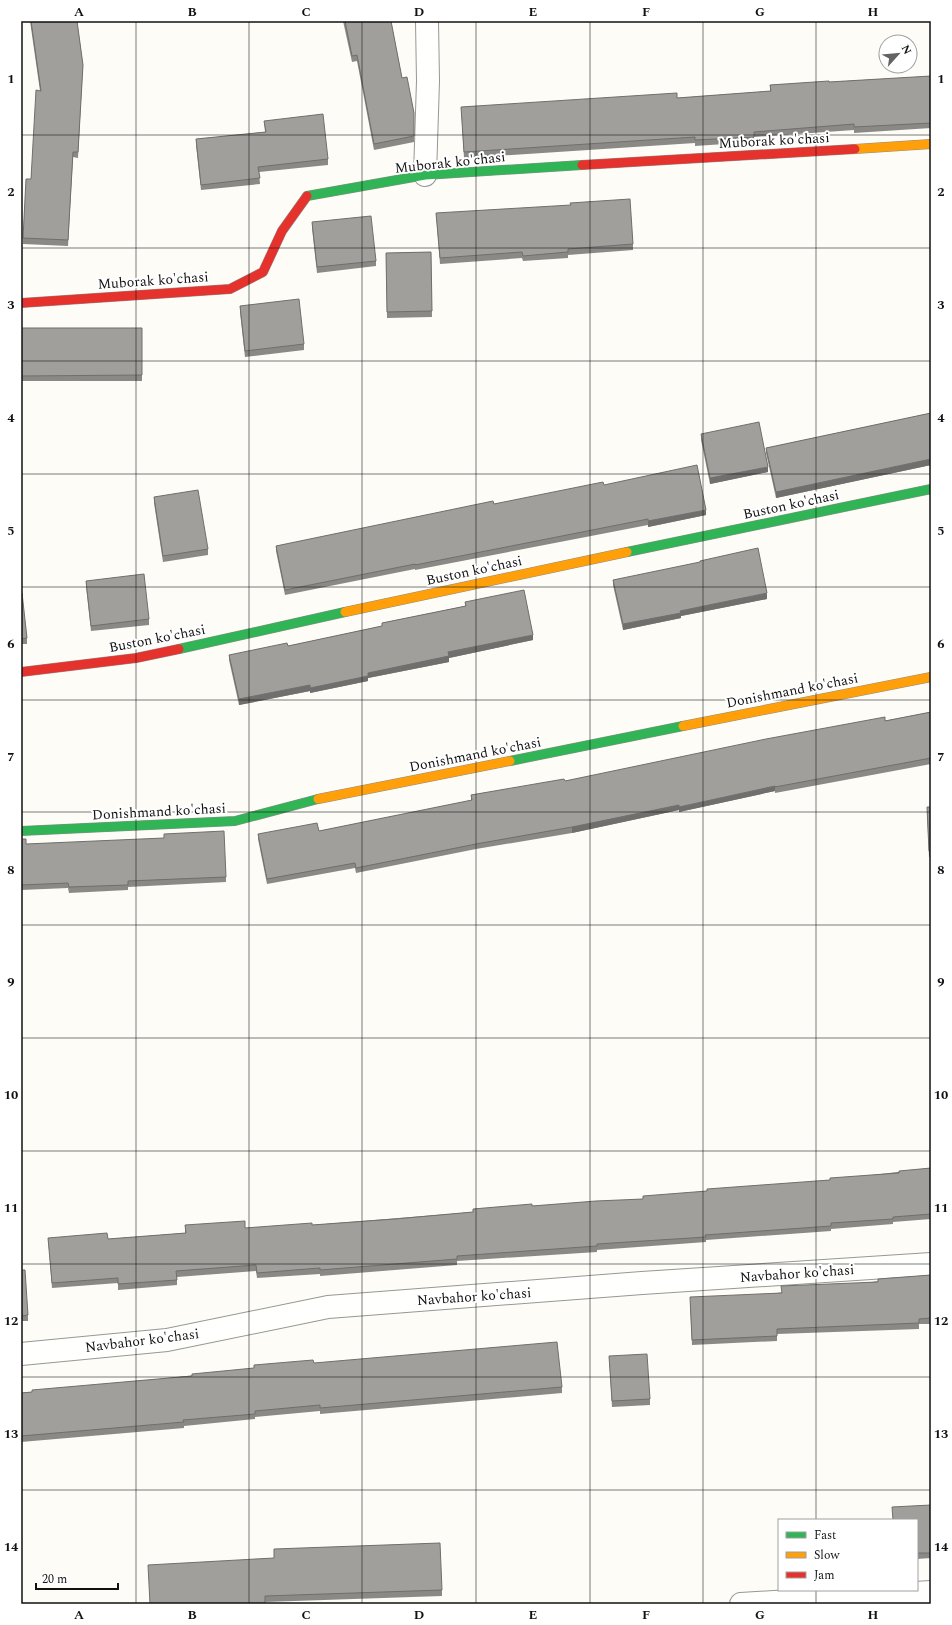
<svg xmlns="http://www.w3.org/2000/svg" width="952" height="1625" font-family="Spectral,serif">
<rect width="100%" height="100%" fill="#fdfcf7"/>
<g fill="none" stroke-linecap="round" stroke-linejoin="round">
<defs>
<g id="street">
<path d="M 425,175 L 428,81 L 427,21"/>
<path d="M 21,1354 L 167,1340 L 328,1307 L 642,1283 L 931,1264"/>
<path d="M 741,1604 L 931,1592"/>
</g>
<g id="fast">
<path d="M 307,196 L 425,175 L 582,165"/>
<path d="M 627,552 L 931,489"/>
<path d="M 179,649 L 345,612"/>
<path d="M 510,761 L 683,726"/>
<path d="M 21,831 L 235,821 L 318,799"/>
</g>
<g id="slow">
<path d="M 855,149 L 931,144"/>
<path d="M 345,612 L 627,552"/>
<path d="M 683,726 L 931,677"/>
<path d="M 318,799 L 510,761"/>
</g>
<g id="jam">
<path d="M 582,165 L 855,149"/>
<path d="M 21,303 L 230,289 L 263,272 L 282,231 L 307,196"/>
<path d="M 21,672 L 136,658 L 179,649"/>
</g>
</defs>
<use href="#street" stroke="#979795" stroke-width="24"/>
<use href="#fast" stroke="#8e8d8b" stroke-width="10"/>
<use href="#slow" stroke="#8e8d8b" stroke-width="10"/>
<use href="#jam" stroke="#8e8d8b" stroke-width="10"/>
<use href="#street" stroke="#fffffe" stroke-width="22"/>
<use href="#fast" stroke="#30b455" stroke-width="9"/>
<use href="#slow" stroke="#ff9f0a" stroke-width="9"/>
<use href="#jam" stroke="#e5322d" stroke-width="9"/>
</g>
<g fill="#8a8986">
<path d="M 30,21 L 77,21 L 83,65 L 78,158 L 73,157 L 68,246 L 23,244 L 23,238 L 31,179 L 40,91 Z"/>
<path d="M 343,21 L 391,21 L 402,78 L 414,113 L 414,142 L 374,150 L 357,61 L 352,62 Z"/>
<path d="M 931,76 L 931,128 L 854,133 L 854,130 L 754,137 L 754,142 L 695,146 L 695,143 L 464,158 L 461,107 L 677,98 L 770,91 L 770,85 L 829,82 Z"/>
<path d="M 264,121 L 328,159 L 328,165 L 259,172 L 260,184 L 201,190 L 196,145 L 196,139 L 265,132 Z"/>
<path d="M 436,213 L 633,244 L 633,250 L 568,255 L 568,258 L 523,261 L 522,258 L 440,264 Z"/>
<path d="M 312,222 L 376,261 L 376,266 L 317,273 L 312,228 Z"/>
<path d="M 431,252 L 432,317 L 387,318 L 386,253 Z"/>
<path d="M 240,306 L 304,344 L 304,350 L 245,357 L 240,312 Z"/>
<rect x="21" y="328" width="121" height="53"/>
<path d="M 931,413 L 931,465 L 776,498 L 766,453 L 766,448 Z"/>
<path d="M 701,434 L 768,472 L 710,484 L 701,440 Z"/>
<path d="M 604,485 L 706,515 L 648,527 L 648,525 L 415,570 L 415,569 L 285,595 L 276,551 L 276,546 L 494,504 Z"/>
<path d="M 154,497 L 208,549 L 208,555 L 163,562 L 154,503 Z"/>
<path d="M 613,580 L 767,599 L 681,616 L 681,618 L 623,630 L 613,585 Z"/>
<path d="M 86,581 L 149,619 L 149,625 L 91,631 L 86,586 Z"/>
<path d="M 21,593 L 27,638 L 27,644 L 21,644 Z"/>
<path d="M 465,602 L 533,640 L 449,658 L 449,662 L 368,678 L 368,681 L 310,693 L 310,691 L 239,705 L 229,660 L 229,655 L 288,646 L 382,626 L 382,623 L 465,606 Z"/>
<path d="M 931,712 L 931,764 L 775,793 L 775,791 L 679,812 L 679,810 L 572,833 L 476,849 L 356,873 L 355,868 L 267,884 L 258,839 L 258,834 L 319,831 L 471,801 L 471,795 L 565,781 Z"/>
<path d="M 931,807 L 931,857 L 929,857 L 927,812 Z"/>
<path d="M 21,839 L 26,844 L 226,877 L 226,882 L 128,887 L 128,890 L 69,893 L 68,888 L 21,890 Z"/>
<path d="M 931,1168 L 931,1219 L 893,1222 L 893,1224 L 831,1229 L 831,1231 L 706,1240 L 706,1242 L 597,1250 L 597,1252 L 457,1261 L 457,1265 L 320,1276 L 320,1274 L 257,1278 L 256,1271 L 177,1277 L 177,1285 L 118,1290 L 118,1283 L 52,1288 L 48,1238 L 108,1239 L 185,1233 L 185,1225 L 245,1228 L 312,1225 L 473,1212 L 532,1206 L 643,1199 L 707,1191 L 830,1180 Z"/>
<path d="M 21,1270 L 28,1315 L 28,1321 L 21,1321 Z"/>
<path d="M 931,1275 L 931,1324 L 919,1324 L 919,1329 L 777,1334 L 777,1341 L 692,1345 L 690,1303 Z"/>
<path d="M 609,1356 L 650,1399 L 650,1405 L 612,1407 Z"/>
<path d="M 314,1363 L 562,1387 L 562,1393 L 320,1414 L 320,1411 L 255,1417 L 255,1419 L 184,1426 L 184,1428 L 21,1442 L 21,1393 Z"/>
<path d="M 931,1505 L 931,1558 L 917,1559 L 917,1520 Z"/>
<path d="M 148,1571 L 442,1590 L 442,1596 L 265,1602 Z"/>
</g>
<g fill="#716f6d">
<path d="M 931,459 L 931,465 L 776,498 L 776,492 Z"/>
<path d="M 768,467 L 768,472 L 710,484 L 710,478 Z"/>
<path d="M 706,510 L 706,515 L 648,527 L 648,521 Z"/>
<path d="M 767,593 L 767,599 L 681,616 L 681,618 L 623,630 L 623,624 L 680,611 Z"/>
<path d="M 533,635 L 533,640 L 449,658 L 449,662 L 368,678 L 368,681 L 310,693 L 310,688 L 448,652 Z"/>
<path d="M 310,685 L 310,691 L 239,705 L 239,699 Z"/>
<path d="M 775,786 L 775,791 L 679,812 L 679,807 Z"/>
<path d="M 679,805 L 679,810 L 572,833 L 572,827 Z"/>
</g>
<g fill="#a19f9c" stroke="#716f6d">
<path d="M 31,21 L 77,21 L 83,65 L 78,152 L 73,152 L 68,240 L 23,238 L 26,179 L 31,179 L 36,90 L 41,91 Z"/>
<path d="M 345,21 L 391,21 L 402,78 L 407,77 L 414,113 L 414,136 L 374,144 L 357,55 L 352,56 Z"/>
<path d="M 931,76 L 931,123 L 854,127 L 854,124 L 754,132 L 754,137 L 695,140 L 695,137 L 464,152 L 461,107 L 677,93 L 677,98 L 771,91 L 770,85 L 829,81 L 829,82 Z"/>
<path d="M 323,114 L 328,159 L 258,167 L 260,178 L 201,185 L 196,139 L 266,132 L 264,121 Z"/>
<path d="M 630,199 L 633,244 L 568,249 L 568,252 L 523,256 L 522,252 L 440,258 L 436,213 L 571,205 L 570,203 Z"/>
<path d="M 371,216 L 376,261 L 317,267 L 312,222 Z"/>
<path d="M 431,252 L 432,311 L 387,312 L 386,253 Z"/>
<path d="M 299,299 L 304,344 L 245,351 L 240,306 Z"/>
<path d="M 21,328 L 142,328 L 142,375 L 21,376 Z"/>
<path d="M 931,413 L 931,459 L 776,492 L 766,448 Z"/>
<path d="M 759,422 L 768,467 L 710,478 L 701,434 Z"/>
<path d="M 697,465 L 706,510 L 648,521 L 648,519 L 415,565 L 415,564 L 285,590 L 276,546 L 493,501 L 494,504 L 603,482 L 604,485 Z"/>
<path d="M 198,490 L 208,549 L 163,556 L 154,497 Z"/>
<path d="M 758,548 L 767,593 L 680,611 L 681,613 L 623,624 L 613,580 L 700,562 L 700,561 Z"/>
<path d="M 144,574 L 149,619 L 91,626 L 86,581 Z"/>
<path d="M 524,590 L 533,635 L 448,652 L 449,656 L 368,673 L 368,676 L 310,688 L 310,685 L 239,699 L 229,655 L 287,643 L 288,646 L 382,626 L 382,623 L 466,606 L 465,602 Z"/>
<path d="M 21,593 L 22,593 L 27,638 L 21,639 Z"/>
<path d="M 931,712 L 931,758 L 775,787 L 775,786 L 679,807 L 679,805 L 572,827 L 476,844 L 356,868 L 355,863 L 267,879 L 258,834 L 317,823 L 319,831 L 472,800 L 471,795 L 564,779 L 565,781 L 766,739 L 885,717 L 885,721 Z"/>
<path d="M 927,807 L 931,807 L 931,851 L 929,851 Z"/>
<path d="M 224,831 L 226,877 L 128,881 L 128,885 L 69,887 L 68,883 L 21,885 L 21,839 L 26,839 L 26,844 L 164,838 L 164,834 Z"/>
<path d="M 931,1168 L 931,1214 L 893,1217 L 893,1219 L 831,1223 L 831,1226 L 705,1235 L 706,1237 L 597,1244 L 597,1246 L 457,1256 L 457,1259 L 320,1270 L 320,1268 L 257,1273 L 256,1265 L 176,1271 L 177,1280 L 118,1284 L 118,1278 L 52,1283 L 48,1238 L 107,1233 L 108,1239 L 186,1233 L 185,1225 L 245,1221 L 245,1228 L 312,1223 L 312,1225 L 395,1219 L 473,1212 L 473,1209 L 532,1204 L 532,1206 L 596,1201 L 643,1199 L 643,1196 L 707,1191 L 707,1189 L 830,1180 L 830,1178 L 899,1173 L 899,1171 Z"/>
<path d="M 21,1270 L 25,1270 L 28,1315 L 21,1316 Z"/>
<path d="M 931,1275 L 931,1318 L 919,1319 L 919,1323 L 777,1329 L 777,1336 L 692,1340 L 690,1297 L 782,1293 L 781,1286 L 878,1282 L 878,1279 Z"/>
<path d="M 557,1342 L 562,1387 L 320,1408 L 320,1405 L 255,1411 L 255,1414 L 183,1420 L 184,1422 L 21,1436 L 21,1393 L 32,1392 L 32,1390 L 192,1376 L 192,1374 L 254,1368 L 254,1365 L 313,1360 L 314,1363 Z"/>
<path d="M 647,1354 L 650,1399 L 612,1401 L 609,1356 Z"/>
<path d="M 931,1505 L 931,1553 L 917,1553 L 917,1520 L 893,1520 L 892,1507 Z"/>
<path d="M 440,1543 L 442,1590 L 265,1596 L 265,1604 L 150,1604 L 148,1565 L 274,1558 L 274,1549 Z"/>
</g>
<path fill="none" stroke="#111" stroke-width="1" stroke-opacity="0.55" d="M 136,21 L 136,1604M 249,21 L 249,1604M 362,21 L 362,1604M 476,21 L 476,1604M 590,21 L 590,1604M 703,21 L 703,1604M 816,21 L 816,1520M 21,135 L 931,135M 21,248 L 931,248M 21,361 L 931,361M 21,474 L 931,474M 21,587 L 931,587M 21,700 L 931,700M 21,812 L 931,812M 21,925 L 931,925M 21,1038 L 931,1038M 21,1151 L 931,1151M 21,1264 L 931,1264M 21,1377 L 931,1377M 21,1490 L 931,1490M 816,1590 L 816,1604"/>
<g text-anchor="middle" stroke-width="4" stroke-linejoin="round" paint-order="stroke">
<g font-size="14" fill="#111" stroke="#fff">
<text transform="translate(774 140) rotate(-3)" y="5">Muborak ko'chasi</text>
<text transform="translate(450 162) rotate(-6)" y="5">Muborak ko'chasi</text>
<text transform="translate(153 280) rotate(-4)" y="5">Muborak ko'chasi</text>
<text transform="translate(791 504) rotate(-12)" y="5">Buston ko'chasi</text>
<text transform="translate(474 570) rotate(-12)" y="5">Buston ko'chasi</text>
<text transform="translate(157 638) rotate(-11)" y="5">Buston ko'chasi</text>
<text transform="translate(792 690) rotate(-11)" y="5">Donishmand ko'chasi</text>
<text transform="translate(475 754) rotate(-11)" y="5">Donishmand ko'chasi</text>
<text transform="translate(159 811) rotate(-3)" y="5">Donishmand ko'chasi</text>
<text transform="translate(797 1273) rotate(-4)" y="5">Navbahor ko'chasi</text>
<text transform="translate(474 1296) rotate(-4)" y="5">Navbahor ko'chasi</text>
<text transform="translate(142 1340) rotate(-7)" y="5">Navbahor ko'chasi</text>
</g>
</g>
<rect width="952" height="1625" fill="none" stroke="#ffffff" stroke-width="44"/>
<rect x="778" y="1519" width="140" height="72" fill="#ffffff" stroke="#a0a0a0"/>
<rect x="786" y="1532" width="20" height="6" fill="#30b455" stroke="#a0a0a0"/>
<text x="814" y="1539" font-size="12" fill="#111111">Fast</text>
<rect x="786" y="1552" width="20" height="6" fill="#ff9f0a" stroke="#a0a0a0"/>
<text x="814" y="1559" font-size="12" fill="#111111">Slow</text>
<rect x="786" y="1572" width="20" height="6" fill="#e5322d" stroke="#a0a0a0"/>
<text x="814" y="1579" font-size="12" fill="#111111">Jam</text>
<g transform="translate(898 54) rotate(63)"><circle r="19" fill="#ffffff" stroke="#a0a0a0"/>
<path d="M0-3L7 15L0 10L-7 15Z" fill="#646362"/>
<text y="-6" font-size="11" font-weight="bold" text-anchor="middle" fill="#111111">N</text>
</g>
<path d="M36 1583v6h82v-6" fill="none" stroke="#111111" stroke-width="2"/>
<text x="42" y="1583" font-size="12" fill="#111111" stroke="#ffffff" stroke-width="3" paint-order="stroke">20 m</text>
<rect x="22" y="22" width="908" height="1581" fill="none" stroke="#111" stroke-width="1.5"/>
<g font-size="13" text-anchor="middle" font-weight="bold" fill="#111">
<text x="79" y="16">A</text>
<text x="192" y="16">B</text>
<text x="306" y="16">C</text>
<text x="419" y="16">D</text>
<text x="533" y="16">E</text>
<text x="646" y="16">F</text>
<text x="760" y="16">G</text>
<text x="873" y="16">H</text>
<text x="11" y="83">1</text>
<text x="941" y="83">1</text>
<text x="11" y="196">2</text>
<text x="941" y="196">2</text>
<text x="11" y="309">3</text>
<text x="941" y="309">3</text>
<text x="11" y="422">4</text>
<text x="941" y="422">4</text>
<text x="11" y="535">5</text>
<text x="941" y="535">5</text>
<text x="11" y="648">6</text>
<text x="941" y="648">6</text>
<text x="11" y="761">7</text>
<text x="941" y="761">7</text>
<text x="11" y="874">8</text>
<text x="941" y="874">8</text>
<text x="11" y="986">9</text>
<text x="941" y="986">9</text>
<text x="11" y="1099">10</text>
<text x="941" y="1099">10</text>
<text x="11" y="1212">11</text>
<text x="941" y="1212">11</text>
<text x="11" y="1325">12</text>
<text x="941" y="1325">12</text>
<text x="11" y="1438">13</text>
<text x="941" y="1438">13</text>
<text x="11" y="1551">14</text>
<text x="941" y="1551">14</text>
<text x="79" y="1619">A</text>
<text x="192" y="1619">B</text>
<text x="306" y="1619">C</text>
<text x="419" y="1619">D</text>
<text x="533" y="1619">E</text>
<text x="646" y="1619">F</text>
<text x="760" y="1619">G</text>
<text x="873" y="1619">H</text>
</g>
</svg>
